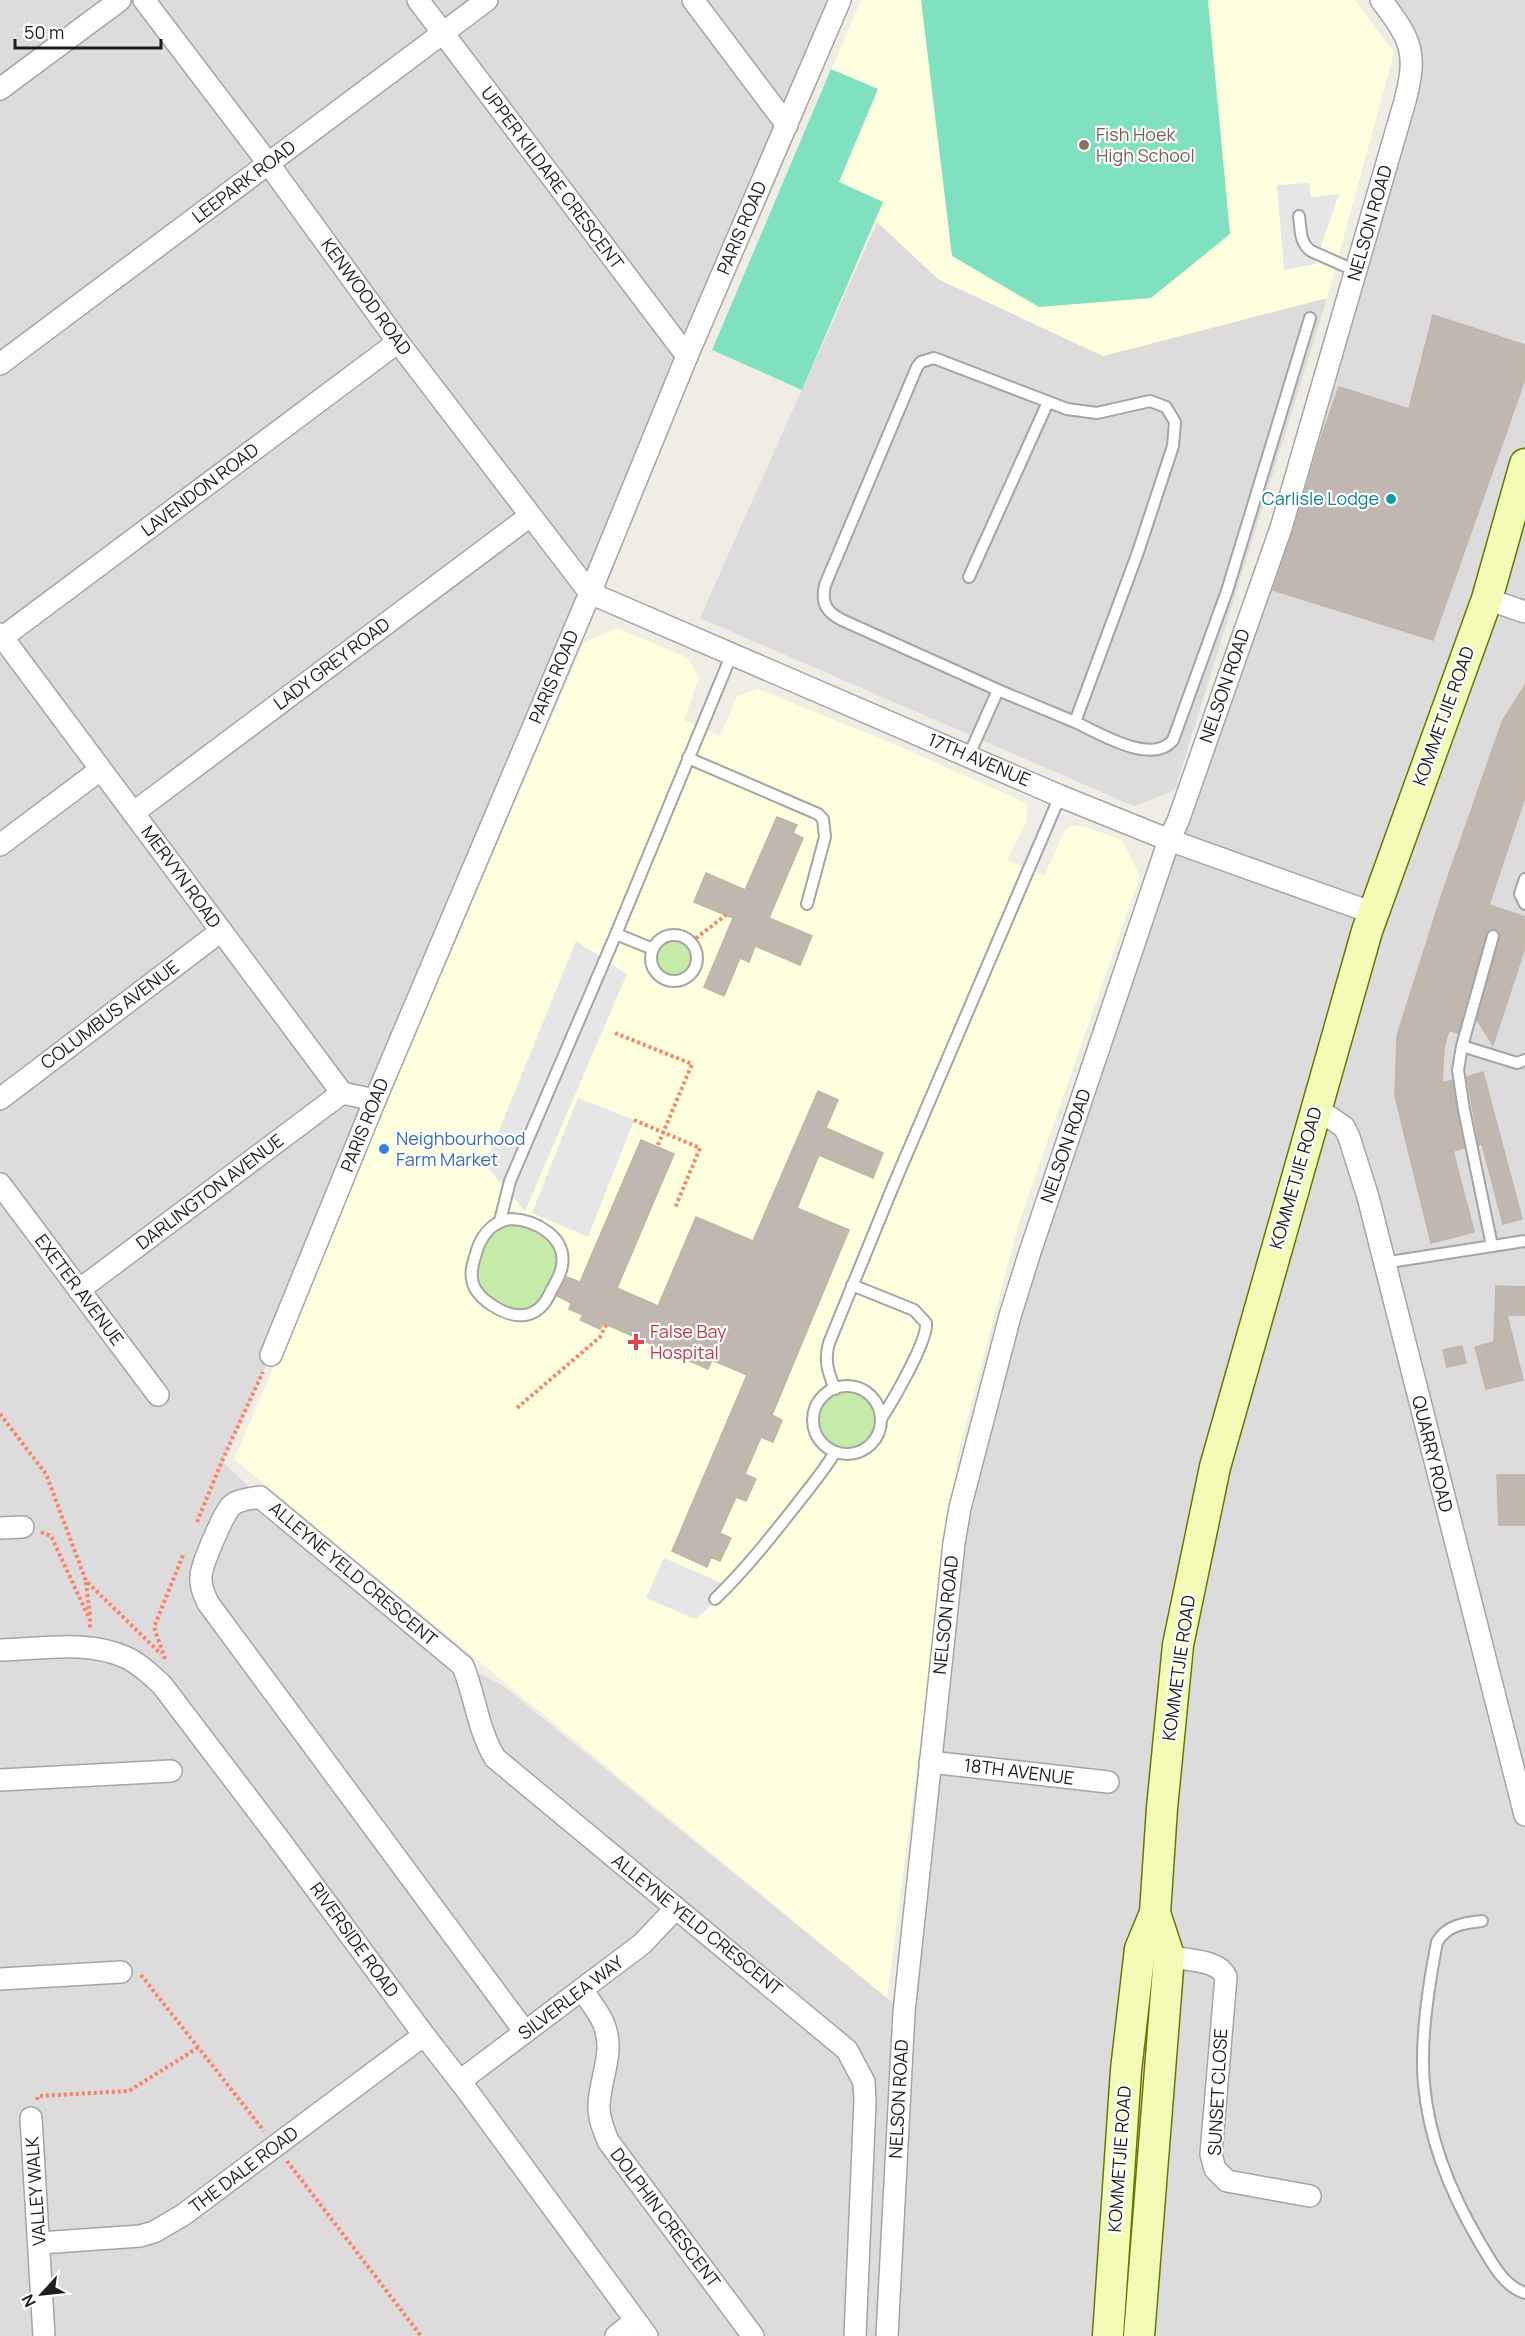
<svg xmlns="http://www.w3.org/2000/svg" width="1525" height="2336" font-family="Manrope,sans-serif">
<rect width="100%" height="100%" fill="#f0ede4"/>
<g fill="#dddbdb">
<path d="M 0,0 L 840,0 L 271,1355 L 222,1461 L 260,1497 L 463,1666 L 502,1685 L 904,2012 L 954,1543 L 1010,1316 L 1259,588 L 1411,78 L 1381,0 L 1525,0 L 1525,2336 L 0,2336 Z"/>
<path d="M 877,221 L 938,279 L 1103,356 L 1327,298 L 1175,790 L 1134,806 L 700,618 Z"/>
</g>
<g fill="#fdffde">
<path d="M 861,0 L 1355,0 L 1394,53 L 1327,298 L 1103,356 L 938,279 L 877,222 L 802,390 L 712,350 Z"/>
<path d="M 618,628 L 688,658 L 699,678 L 684,720 L 720,736 L 737,696 L 758,689 L 896,745 L 1024,802 L 1027,807 L 1027,821 L 1007,860 L 1044,876 L 1065,830 L 1071,826 L 1083,826 L 1122,840 L 1140,876 L 1018,1226 L 957,1458 L 887,1998 L 234,1459 L 584,642 Z"/>
</g>
<g fill="#c6eba9">
<circle cx="674" cy="958" r="23"/>
<path d="M 500,1221 L 547,1230 L 562,1252 L 547,1300 L 525,1315 L 483,1299 L 472,1265 L 481,1242 Z"/>
<circle cx="847" cy="1420" r="34"/>
</g>
<g fill="#80e1c1">
<path d="M 921,0 L 1208,0 L 1230,234 L 1151,298 L 1039,307 L 952,256 Z"/>
<path d="M 831,69 L 878,89 L 839,182 L 883,202 L 802,390 L 712,350 Z"/>
</g>
<g fill="#e6e6e6">
<path d="M 1309,183 L 1311,197 L 1339,194 L 1315,264 L 1284,270 L 1277,185 Z"/>
<path d="M 576,941 L 627,974 L 525,1211 L 485,1165 Z"/>
<path d="M 578,1098 L 634,1120 L 588,1237 L 532,1213 Z"/>
<path d="M 664,1558 L 733,1588 L 695,1619 L 646,1598 Z"/>
</g>
<g fill="#c0b8b0" stroke="#c2b4a6" stroke-width="1.5">
<path d="M 1433,315 L 1525,345 L 1525,379 L 1433,640 L 1273,590 L 1293,532 L 1320,441 L 1339,387 L 1409,409 Z"/>
<path d="M 1525,685 L 1525,797 L 1489,905 L 1525,917 L 1525,947 L 1493,1045 L 1477,1020 L 1500,937 L 1499,931 L 1496,929 L 1487,931 L 1466,1003 L 1464,999 L 1466,1005 L 1458,1033 L 1449,1030 L 1444,1047 L 1442,1083 L 1452,1080 L 1464,1148 L 1453,1151 L 1474,1232 L 1431,1243 L 1395,1096 L 1397,1036 L 1441,897 L 1502,722 Z"/>
<path d="M 777,817 L 797,825 L 793,833 L 803,838 L 769,918 L 812,936 L 800,965 L 755,946 L 749,962 L 740,958 L 724,996 L 704,987 L 733,918 L 694,902 L 706,873 L 745,890 Z"/>
<path d="M 1483,1072 L 1522,1219 L 1503,1224 L 1482,1144 L 1479,1145 L 1467,1077 Z"/>
<path d="M 818,1091 L 838,1100 L 826,1128 L 883,1153 L 873,1178 L 819,1155 L 797,1208 L 849,1230 L 772,1415 L 782,1420 L 773,1442 L 761,1437 L 745,1474 L 756,1479 L 746,1501 L 736,1497 L 720,1533 L 731,1538 L 720,1561 L 711,1557 L 707,1567 L 672,1551 L 747,1375 L 712,1360 L 708,1369 L 603,1323 L 600,1329 L 580,1320 L 583,1315 L 569,1309 L 571,1303 L 557,1296 L 567,1277 L 580,1282 L 641,1140 L 674,1154 L 617,1288 L 658,1306 L 696,1217 L 753,1241 Z"/>
<path d="M 1496,1286 L 1525,1287 L 1525,1315 L 1507,1315 L 1523,1380 L 1486,1389 L 1475,1347 L 1494,1342 Z"/>
<path d="M 1462,1346 L 1466,1363 L 1447,1367 L 1443,1350 Z"/>
<path d="M 1497,1475 L 1525,1475 L 1525,1525 L 1499,1525 Z"/>
</g>
<g fill="none" stroke-linecap="round" stroke-linejoin="round">
<defs>
<g id="service">
<path d="M 1299,216 C 1301,229 1299,242 1311,251 L 1356,271"/>
<path d="M 934,358 L 1067,409 L 1097,413 L 1150,401 L 1166,407 L 1175,422 L 1173,446 L 1138,552 L 1075,722 L 998,690 L 842,620 C 826,612 821,603 825,585 L 917,367 L 921,362 Z"/>
<path d="M 969,577 L 1048,402"/>
<path d="M 1075,722 C 1099,733 1152,766 1173,740 L 1227,591 L 1310,318"/>
<path d="M 969,755 L 998,690"/>
<path d="M 688,758 L 818,814 L 823,819 L 825,837 L 807,904"/>
<path d="M 1525,879 L 1520,894 L 1525,904"/>
<path d="M 616,934 L 653,949"/>
<circle cx="674" cy="958" r="23"/>
<path d="M 1462,1046 L 1517,1063 L 1525,1060"/>
<path d="M 511,1219 C 536,1220 567,1237 562,1266 C 561,1274 555,1284 551,1291 C 546,1303 538,1313 525,1315 C 506,1318 474,1298 472,1279 C 470,1268 475,1258 478,1247 C 484,1232 495,1221 511,1219 Z"/>
<path d="M 500,1221 L 510,1181 L 616,934 L 731,656"/>
<path d="M 1492,1246 L 1464,1110 L 1458,1070 L 1462,1046 L 1493,936"/>
<path d="M 1383,1263 L 1525,1241"/>
<path d="M 852,1285 L 914,1310 L 926,1323 C 928,1341 892,1402 881,1419"/>
<circle cx="847" cy="1420" r="34"/>
<path d="M 835,1389 C 828,1372 824,1361 829,1343 L 894,1184 L 1060,796"/>
<path d="M 715,1599 C 745,1570 771,1537 797,1504 C 810,1487 824,1471 835,1452"/>
<path d="M 1482,1921 C 1464,1923 1447,1925 1437,1942 C 1429,1983 1420,2043 1424,2084 C 1429,2141 1451,2194 1480,2243 C 1491,2261 1503,2286 1525,2293"/>
</g>
<g id="minor">
<path d="M 144,0 L 268,163 L 398,342 L 590,593 L 1060,796 L 1169,840 L 1373,913"/>
<path d="M 418,0 L 687,356"/>
<path d="M 693,0 L 787,125"/>
<path d="M 0,89 L 120,0"/>
<path d="M 0,364 L 487,0"/>
<path d="M 1487,599 L 1525,612"/>
<path d="M 0,634 L 342,1093 L 375,1100"/>
<path d="M 3,637 L 398,342"/>
<path d="M 133,813 L 530,516"/>
<path d="M 0,845 L 100,770"/>
<path d="M 0,1099 L 221,931"/>
<path d="M 1316,1108 L 1344,1127 L 1349,1137 L 1368,1197 L 1525,1815"/>
<path d="M 0,1184 L 158,1395"/>
<path d="M 79,1290 L 342,1093"/>
<path d="M 271,1355 L 375,1100 L 590,593 L 687,356 L 840,0"/>
<path d="M 0,1528 L 23,1527"/>
<path d="M 0,1650 C 41,1649 87,1640 125,1657 C 139,1663 151,1675 162,1685 L 279,1839 L 424,2035 L 466,2089 L 647,2336"/>
<path d="M 930,1762 L 1108,1782"/>
<path d="M 0,1780 L 171,1771"/>
<path d="M 1169,1956 C 1186,1961 1219,1959 1226,1977 L 1211,2154 L 1215,2169 L 1227,2181 L 1310,2196"/>
<path d="M 0,1979 L 121,1972"/>
<path d="M 583,1990 C 589,2001 598,2011 603,2022 C 616,2052 600,2076 599,2105 C 598,2118 604,2130 608,2141 L 753,2336"/>
<path d="M 525,2032 L 208,1603 C 204,1594 200,1586 201,1576 C 202,1563 222,1518 230,1507 C 237,1499 250,1499 260,1497 L 463,1666 C 475,1696 478,1730 495,1758 L 847,2050 L 864,2082 L 865,2101 L 855,2336"/>
<path d="M 460,2081 L 642,1944 L 676,1908"/>
<path d="M 31,2118 L 44,2336"/>
<path d="M 40,2243 L 140,2236 L 154,2232 L 183,2215 L 424,2035"/>
<path d="M 616,2336 L 635,2321"/>
<path d="M 887,2336 L 904,2012 L 954,1543 L 960,1508 L 1010,1316 L 1030,1252 L 1169,840 L 1178,821 L 1281,528 L 1405,101 C 1418,51 1411,40 1381,0"/>
</g>
<g id="secondary">
<path d="M 1108,2336 L 1126,2070 L 1140,1949 L 1155,1913"/>
<path d="M 1139,2336 L 1169,1956 L 1155,1913 L 1162,1808 L 1178,1645 L 1215,1467 L 1367,931 L 1487,599 L 1525,464"/>
</g>
</defs>
<use href="#service" stroke="#a5a5a5" stroke-width="14"/>
<use href="#minor" stroke="#a5a5a5" stroke-width="24"/>
<use href="#secondary" stroke="#657902" stroke-width="33"/>
<g stroke="#fd8068" stroke-width="4" stroke-dasharray="3 3" stroke-linecap="butt">
<path d="M 691,942 L 726,915"/>
<path d="M 615,1033 L 692,1064 L 657,1147"/>
<path d="M 634,1120 L 700,1148 L 675,1208"/>
<path d="M 517,1408 L 600,1337 L 606,1325"/>
<path d="M 0,1414 L 46,1474 L 86,1581 L 161,1654"/>
<path d="M 197,1522 L 222,1461 L 263,1372"/>
<path d="M 41,1532 L 51,1536 L 90,1620 L 90,1629"/>
<path d="M 86,1582 L 90,1616"/>
<path d="M 165,1659 L 154,1627 L 184,1553"/>
<path d="M 141,1975 L 264,2131"/>
<path d="M 37,2100 L 38,2096 L 129,2091 L 199,2047"/>
<path d="M 287,2161 L 421,2336"/>
</g>
<use href="#service" stroke="#fff" stroke-width="10"/>
<use href="#minor" stroke="#fff" stroke-width="21"/>
<use href="#secondary" stroke="#f4fbb7" stroke-width="30"/>
</g>
<circle fill="#8d6e63" stroke="#fff" stroke-width="2" cx="1084" cy="145" r="6"/>
<circle fill="#0f9aa8" stroke="#fff" stroke-width="2" cx="1391" cy="499" r="6"/>
<circle fill="#3f7fe0" stroke="#fff" stroke-width="2" cx="384" cy="1149" r="6"/>
<path fill="#e0444e" stroke="#fff" stroke-width="2" d="M633 1333h6v6h6v6h-6v6h-6v-6h-6v-6h6z"/>
<g text-anchor="middle" stroke-width="4.5" stroke-linejoin="round" paint-order="stroke">
<g font-size="18" fill="#785e54" stroke="#fff" text-anchor="start">
<text x="1096" y="141">Fish Hoek<tspan x="1096" dy="21">High School</tspan></text>
</g>
<g font-size="18" fill="#1e1e1e" stroke="#fff">
<text transform="translate(552 178) rotate(53)" y="6">UPPER KILDARE CRESCENT</text>
<text transform="translate(244 182) rotate(-37)" y="6">LEEPARK ROAD</text>
<text transform="translate(1370 223) rotate(-74)" y="6">NELSON ROAD</text>
<text transform="translate(742 228) rotate(-67)" y="6">PARIS ROAD</text>
<text transform="translate(366 297) rotate(54)" y="6">KENWOOD ROAD</text>
<text transform="translate(200 490) rotate(-37)" y="6">LAVENDON ROAD</text>
<text transform="translate(332 664) rotate(-37)" y="6">LADY GREY ROAD</text>
<text transform="translate(554 677) rotate(-67)" y="6">PARIS ROAD</text>
<text transform="translate(1225 686) rotate(-71)" y="6">NELSON ROAD</text>
<text transform="translate(1444 716) rotate(-70)" y="6">KOMMETJIE ROAD</text>
<text transform="translate(979 760) rotate(23)" y="6">17TH AVENUE</text>
<text transform="translate(181 877) rotate(54)" y="6">MERVYN ROAD</text>
<text transform="translate(110 1015) rotate(-37)" y="6">COLUMBUS AVENUE</text>
<text transform="translate(365 1125) rotate(-68)" y="6">PARIS ROAD</text>
<text transform="translate(1066 1146) rotate(-71)" y="6">NELSON ROAD</text>
<text transform="translate(1296 1178) rotate(-74)" y="6">KOMMETJIE ROAD</text>
<text transform="translate(210 1192) rotate(-37)" y="6">DARLINGTON AVENUE</text>
<text transform="translate(79 1290) rotate(53)" y="6">EXETER AVENUE</text>
<text transform="translate(1432 1454) rotate(76)" y="6">QUARRY ROAD</text>
<text transform="translate(353 1574) rotate(40)" y="6">ALLEYNE YELD CRESCENT</text>
<text transform="translate(946 1615) rotate(-84)" y="6">NELSON ROAD</text>
<text transform="translate(1179 1668) rotate(-82)" y="6">KOMMETJIE ROAD</text>
<text transform="translate(1019 1772) rotate(7)" y="6">18TH AVENUE</text>
<text transform="translate(697 1925) rotate(39)" y="6">ALLEYNE YELD CRESCENT</text>
<text transform="translate(354 1940) rotate(54)" y="6">RIVERSIDE ROAD</text>
<text transform="translate(571 1998) rotate(-37)" y="6">SILVERLEA WAY</text>
<text transform="translate(1218 2092) rotate(-87)" y="6">SUNSET CLOSE</text>
<text transform="translate(899 2099) rotate(-87)" y="6">NELSON ROAD</text>
<text transform="translate(1120 2159) rotate(-86)" y="6">KOMMETJIE ROAD</text>
<text transform="translate(244 2170) rotate(-37)" y="6">THE DALE ROAD</text>
<text transform="translate(36 2191) rotate(-94)" y="6">VALLEY WALK</text>
<text transform="translate(665 2218) rotate(53)" y="6">DOLPHIN CRESCENT</text>
</g>
<g font-size="18" fill="#0d838f" stroke="#fff" text-anchor="end">
<text x="1379" y="505">Carlisle Lodge</text>
</g>
<g font-size="18" fill="#366cbe" stroke="#fff" text-anchor="start">
<text x="396" y="1145">Neighbourhood<tspan x="396" dy="21">Farm Market</tspan></text>
</g>
<g font-size="18" fill="#be3a42" stroke="#fff" text-anchor="start">
<text x="650" y="1338">False Bay<tspan x="650" dy="21">Hospital</tspan></text>
</g>
</g>
<g transform="translate(42 2294) rotate(243)" stroke="#ffffff" stroke-width="4.5" paint-order="stroke">
<path d="M0-4.5L10 22L0 15L-10 22Z" fill="#1e1e1e"/>
<text y="-9" font-size="16" font-weight="bold" text-anchor="middle" fill="#1e1e1e">N</text>
</g>
<path d="M15 39v9h146v-9" fill="none" stroke="#1e1e1e" stroke-width="3"/>
<text x="24" y="39" font-size="18" fill="#1e1e1e" stroke="#ffffff" stroke-width="4.5" paint-order="stroke">50 m</text>
</svg>
